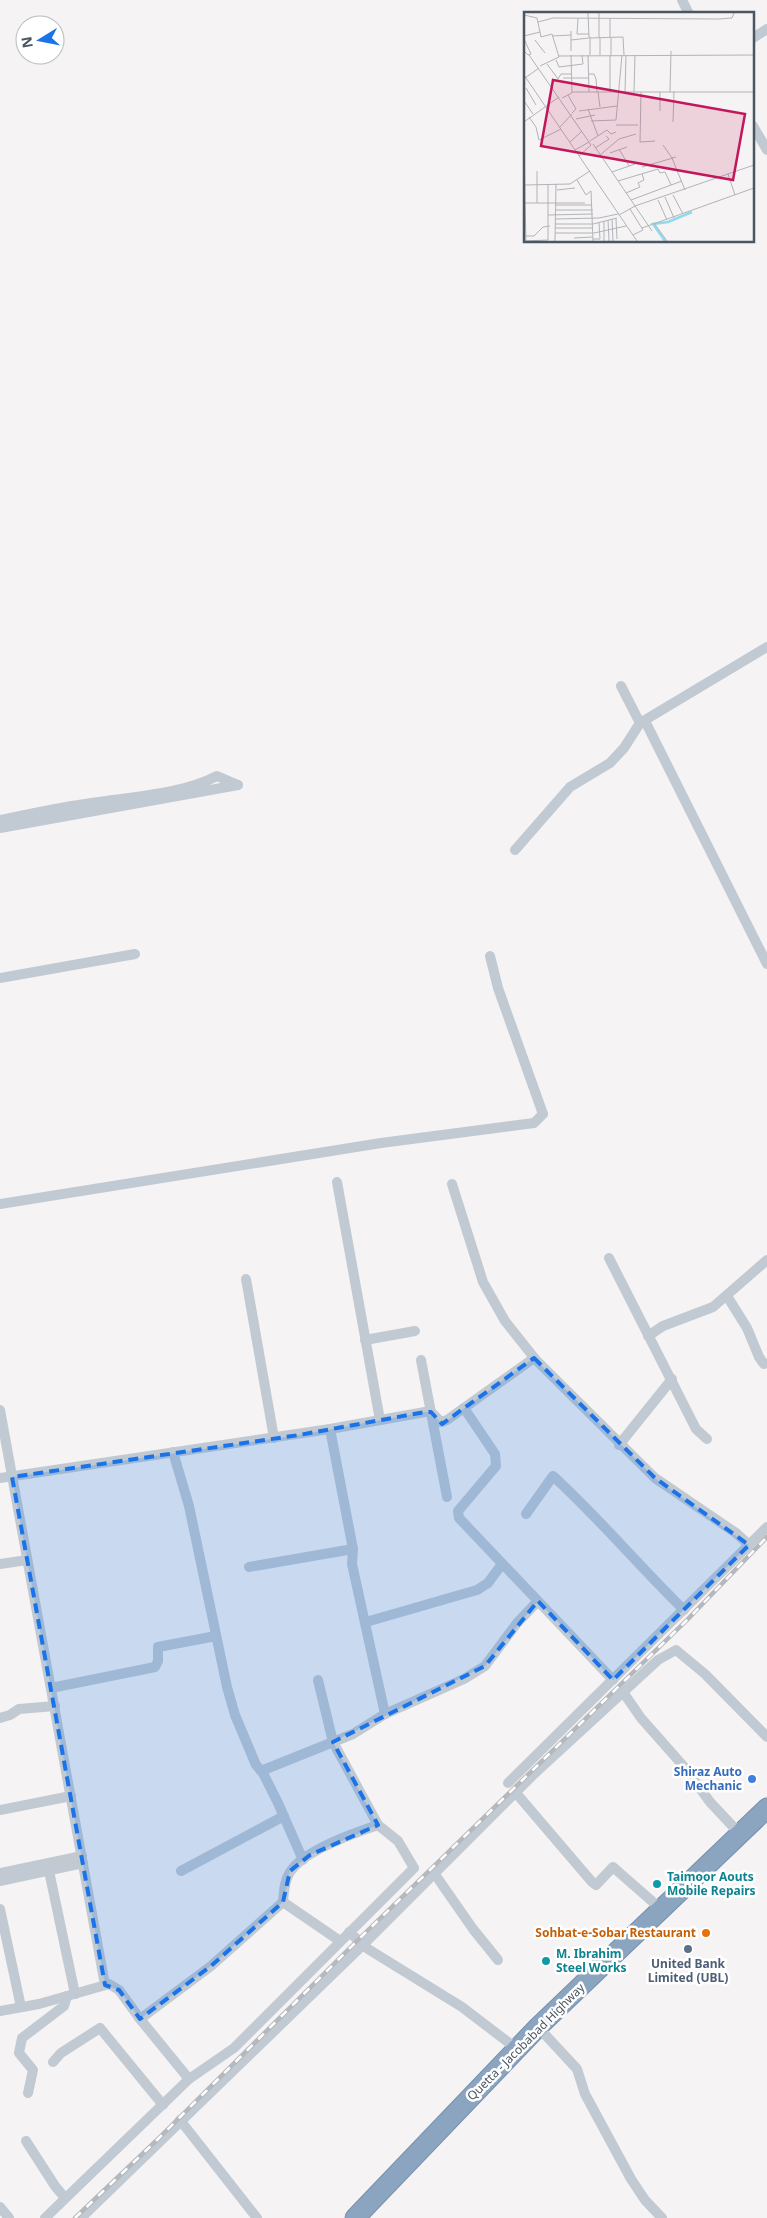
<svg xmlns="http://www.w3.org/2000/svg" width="767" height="2218" font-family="'Noto Sans',sans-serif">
<rect width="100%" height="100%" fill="#f5f3f3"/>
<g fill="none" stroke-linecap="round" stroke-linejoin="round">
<defs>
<path id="highway" d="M 355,2218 L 538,2027 L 767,1808"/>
</defs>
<use href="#highway" stroke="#7690ad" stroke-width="21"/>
<g stroke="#c1cad2" stroke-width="10">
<path d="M 682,0 L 689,14"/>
<path d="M 753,38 L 767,29"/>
<path d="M 753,126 L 767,150"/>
<path d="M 621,686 L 640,723 L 767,647"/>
<path d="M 645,721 L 767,964"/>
<path d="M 0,820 C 35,813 70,805 106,801 C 142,796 184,793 217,776 L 238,785"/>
<path d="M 0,828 L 238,785"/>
<path d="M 515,850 L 570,787 L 610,763 L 624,748 L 640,723"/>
<path d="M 0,978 L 135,954"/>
<path d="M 337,1182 L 380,1420"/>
<path d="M 452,1184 L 483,1282 L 505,1321 L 536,1360 L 655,1478 L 736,1533 L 749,1545"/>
<path d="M 0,1204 L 381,1143 L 534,1123 L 543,1114 L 498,988 L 490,956"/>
<path d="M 609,1258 L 696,1429 L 707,1439"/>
<path d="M 246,1279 L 274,1438"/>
<path d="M 727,1296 L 747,1328 L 759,1357 L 764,1364"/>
<path d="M 648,1336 L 663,1326 L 713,1307 L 767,1260"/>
<path d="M 365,1340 L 415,1331"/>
<path d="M 421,1360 L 447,1497"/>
<path d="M 464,1408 L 495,1454 L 496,1466 L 458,1511 L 459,1518 L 613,1680"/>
<path d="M 0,1410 L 105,1985"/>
<path d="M 330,1429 L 425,1412 L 431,1412 L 441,1422 L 447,1420 L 534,1358"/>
<path d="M 619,1445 L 672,1379"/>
<path d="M 173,1452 L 189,1506 L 227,1687 L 235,1715 L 256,1765 L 263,1773 L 278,1803 L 303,1860"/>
<path d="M 0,1478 L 330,1429 L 353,1549 L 352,1564 L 385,1714"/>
<path d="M 526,1514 L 553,1476 C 599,1518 639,1566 684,1610"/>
<path d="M 0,1564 L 27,1560"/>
<path d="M 249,1567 L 353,1549"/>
<path d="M 366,1622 L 477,1590 L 488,1583 L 502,1564"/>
<path d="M 51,1688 L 155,1667 L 158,1661 L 158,1647 L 216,1636"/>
<path d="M 623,1692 L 641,1718 L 686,1769 L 710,1802 L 740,1834"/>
<path d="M 0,1718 L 10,1715 L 19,1709 L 55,1706"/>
<path d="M 261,1771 L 353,1734 L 385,1714 L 464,1679 L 485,1666 L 517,1623 L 538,1601"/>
<path d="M 508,1783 L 767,1527"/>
<path d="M 516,1793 L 592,1882 L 596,1885 L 613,1867 L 662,1910"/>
<path d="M 0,1810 L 71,1796"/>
<path d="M 49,1871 L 75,1994"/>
<path d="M 181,1871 L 284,1816"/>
<path d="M 0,1873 L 82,1856"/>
<path d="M 434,1873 L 473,1929 L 498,1960"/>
<path d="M 0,1881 L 83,1863"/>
<path d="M 283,1902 C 284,1892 284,1881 290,1872 C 304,1850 354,1833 378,1825"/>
<path d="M 0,1909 L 21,2007"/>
<path d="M 349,1932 L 368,1949 L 462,2007 L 517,2049"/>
<path d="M 0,2011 L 39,2004 L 109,1984 L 119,1990 L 140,2019 L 189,2079"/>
<path d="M 140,2019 L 211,1966 L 283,1902 L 340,1941"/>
<path d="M 538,2027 L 577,2069 L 585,2094 L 631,2179 L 645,2200 L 662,2218"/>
<path d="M 53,2062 L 61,2053 L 100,2028 L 163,2105"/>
<path d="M 28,2093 L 33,2070 L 19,2053 L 22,2038 L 64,2006 L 67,1996"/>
<path d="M 180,2120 L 257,2218"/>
<path d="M 26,2141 L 55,2186 L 65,2198"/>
<path d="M 0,2207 L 9,2218"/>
<path d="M 45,2218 L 189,2079 L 234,2048 L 414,1868 L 398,1841 L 378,1825 L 333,1742 L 318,1680"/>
<path d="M 81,2218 L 364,1944 L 535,1773 L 658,1660 L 676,1650 L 705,1674 L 767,1737"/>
</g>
<use href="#highway" stroke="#8ba5c1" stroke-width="19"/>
<defs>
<path id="rail" d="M 75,2218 L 156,2141 L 359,1939 L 688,1619 L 767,1537"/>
</defs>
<use href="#rail" stroke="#b5b8bd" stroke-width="4.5"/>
<use href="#rail" stroke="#fff" stroke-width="2.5" stroke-dasharray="8" stroke-linecap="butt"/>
</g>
<path fill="#1a73e8" fill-opacity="0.2" stroke="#1a73e8" stroke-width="4" stroke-dasharray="10 6" stroke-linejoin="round" d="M 534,1358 L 655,1478 L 749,1545 L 613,1680 L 538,1601 L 485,1666 L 333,1742 L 378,1825 L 310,1855 L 290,1871 L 283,1902 L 211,1966 L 140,2019 L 119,1990 L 105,1985 L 12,1477 L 299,1435 L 425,1412 L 431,1412 L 442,1424 Z"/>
<circle fill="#3f7fe0" stroke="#fff" stroke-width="2" cx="752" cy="1779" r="5"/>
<g fill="#0f9aa8" stroke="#fff" stroke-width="2">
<circle cx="657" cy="1884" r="5"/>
<circle cx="546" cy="1961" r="5"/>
</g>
<circle fill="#e8710a" stroke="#fff" stroke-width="2" cx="706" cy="1933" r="5"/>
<circle fill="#5c6f8a" stroke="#fff" stroke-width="2" cx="688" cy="1949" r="5"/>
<g text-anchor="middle" stroke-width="5" stroke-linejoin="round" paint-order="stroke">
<g font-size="12" font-weight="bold" fill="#366cbe" stroke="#fff" text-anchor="end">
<text x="742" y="1776">Shiraz Auto<tspan x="742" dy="14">Mechanic</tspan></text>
</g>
<g font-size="12" font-weight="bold" fill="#0d838f" stroke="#fff" text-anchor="start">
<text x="667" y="1881">Taimoor Aouts<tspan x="667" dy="14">Mobile Repairs</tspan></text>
<text x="556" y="1958">M. Ibrahim<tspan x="556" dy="14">Steel Works</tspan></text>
</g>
<g font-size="12" font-weight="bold" fill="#c56008" stroke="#fff" text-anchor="end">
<text x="696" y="1937">Sohbat-e-Sobar Restaurant</text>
</g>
<g font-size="12" font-weight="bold" fill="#4e5e75" stroke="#fff">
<text x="688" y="1968">United Bank<tspan x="688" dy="14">Limited (UBL)</tspan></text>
</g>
<g font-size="12" fill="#4a5661" stroke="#fff">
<text transform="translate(526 2042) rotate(-45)" y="4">Quetta - Jacobabad Highway</text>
</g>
</g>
<g transform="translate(524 12)">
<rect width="230" height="230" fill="#f5f3f3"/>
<path fill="none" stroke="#90daee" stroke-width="2.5" d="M 141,229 L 129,212 L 144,210 L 168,200"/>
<path fill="none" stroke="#b1b4b9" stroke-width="1" d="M 64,1 L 65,25 L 67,26M 0,3 L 13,6 L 16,20 L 0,24M 54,6 L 53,22 L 65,22M 86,6 L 86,25M 14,10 L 29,6 L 195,7 L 208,6 L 210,1M 47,19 L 47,39M 16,20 L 17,25 L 28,22 L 35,45 L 16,54M 29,24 L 47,23M 75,26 L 75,1M 87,26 L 87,43M 0,27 L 7,42 L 4,43 L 0,39M 11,28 L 21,41M 47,28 L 65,26M 5,43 L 67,133 L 55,144M 64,43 L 65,80M 66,43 L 66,26 L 99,25 L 100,43M 76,43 L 76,26M 34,44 L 230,43M 32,48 L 35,55 L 59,52 L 58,43M 23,52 L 34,67 L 37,62 L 47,62M 65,62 L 70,62 L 72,67 L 73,80M 0,63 L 113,229M 1,66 L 15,56M 39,66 L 65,66M 2,76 L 12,93M 48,80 L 230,80M 74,80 L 76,95M 86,80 L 86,43M 101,80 L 102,43M 110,80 L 111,43M 117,80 L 116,130 L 131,129M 136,80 L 136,99M 146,80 L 147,39M 44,83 L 52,97 L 48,101M 38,86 L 48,81 L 47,43M 0,89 L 9,102M 64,97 L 74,124M 55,99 L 93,94M 5,105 L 12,115 L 15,128 L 37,117M 52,107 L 71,103M 67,109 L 92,108 L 98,43M 0,110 L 35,85M 149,110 L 150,79M 92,113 L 114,113M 36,115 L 48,102M 0,118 L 1,191M 66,129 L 83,118 L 87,122 L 92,120M 46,130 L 58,119M 69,132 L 128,219M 139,133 L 148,146M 71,136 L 85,127 L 82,124M 95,137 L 105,154M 51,138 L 65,130M 86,141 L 103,135M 76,143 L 95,127 L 112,122M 152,145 L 148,146 L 161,178M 118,155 L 149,146M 13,159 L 13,191M 88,160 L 111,152M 204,162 L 211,183M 53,168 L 62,183 L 67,179 L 69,229M 94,169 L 134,157 L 136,161 L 141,160 L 147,173 L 158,169M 24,172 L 24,214M 1,173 L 46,172 L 66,159M 33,178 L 51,176M 102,181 L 116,175 L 114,171 L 120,168 L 118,162M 149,183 L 159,202M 141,185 L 150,206M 107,188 L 147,173M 134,188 L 143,208M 0,191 L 61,191M 1,191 L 2,229M 31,193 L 68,193M 106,197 L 119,218 L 109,223M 31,198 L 69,198M 24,203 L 69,202M 95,203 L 111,194 L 230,153M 31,207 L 75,206 L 94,202M 88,207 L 89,229M 92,207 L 93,227M 84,208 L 85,229M 80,209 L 80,229M 130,211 L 143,229M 31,212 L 69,212 L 93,206M 31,216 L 69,216M 118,216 L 230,176M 31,221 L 70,221 L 102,214M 1,224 L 10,224 L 19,215 L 26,214M 50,226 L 69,225M 69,227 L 76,227 L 75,211M 0,229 L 24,228 L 24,215M 31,229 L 32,172"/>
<path fill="#c2185b" fill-opacity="0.15" stroke="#c2185b" stroke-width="2.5" d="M 29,68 L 221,102 L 209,168 L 17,134 Z"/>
<rect width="230" height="230" fill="none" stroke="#4a5661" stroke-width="2.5"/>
</g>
<g transform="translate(40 40) rotate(260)"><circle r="24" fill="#ffffff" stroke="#b7bbc0"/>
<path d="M0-4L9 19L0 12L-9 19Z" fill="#1a73e8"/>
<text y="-8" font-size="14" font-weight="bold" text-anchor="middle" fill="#4a5661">N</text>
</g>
</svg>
